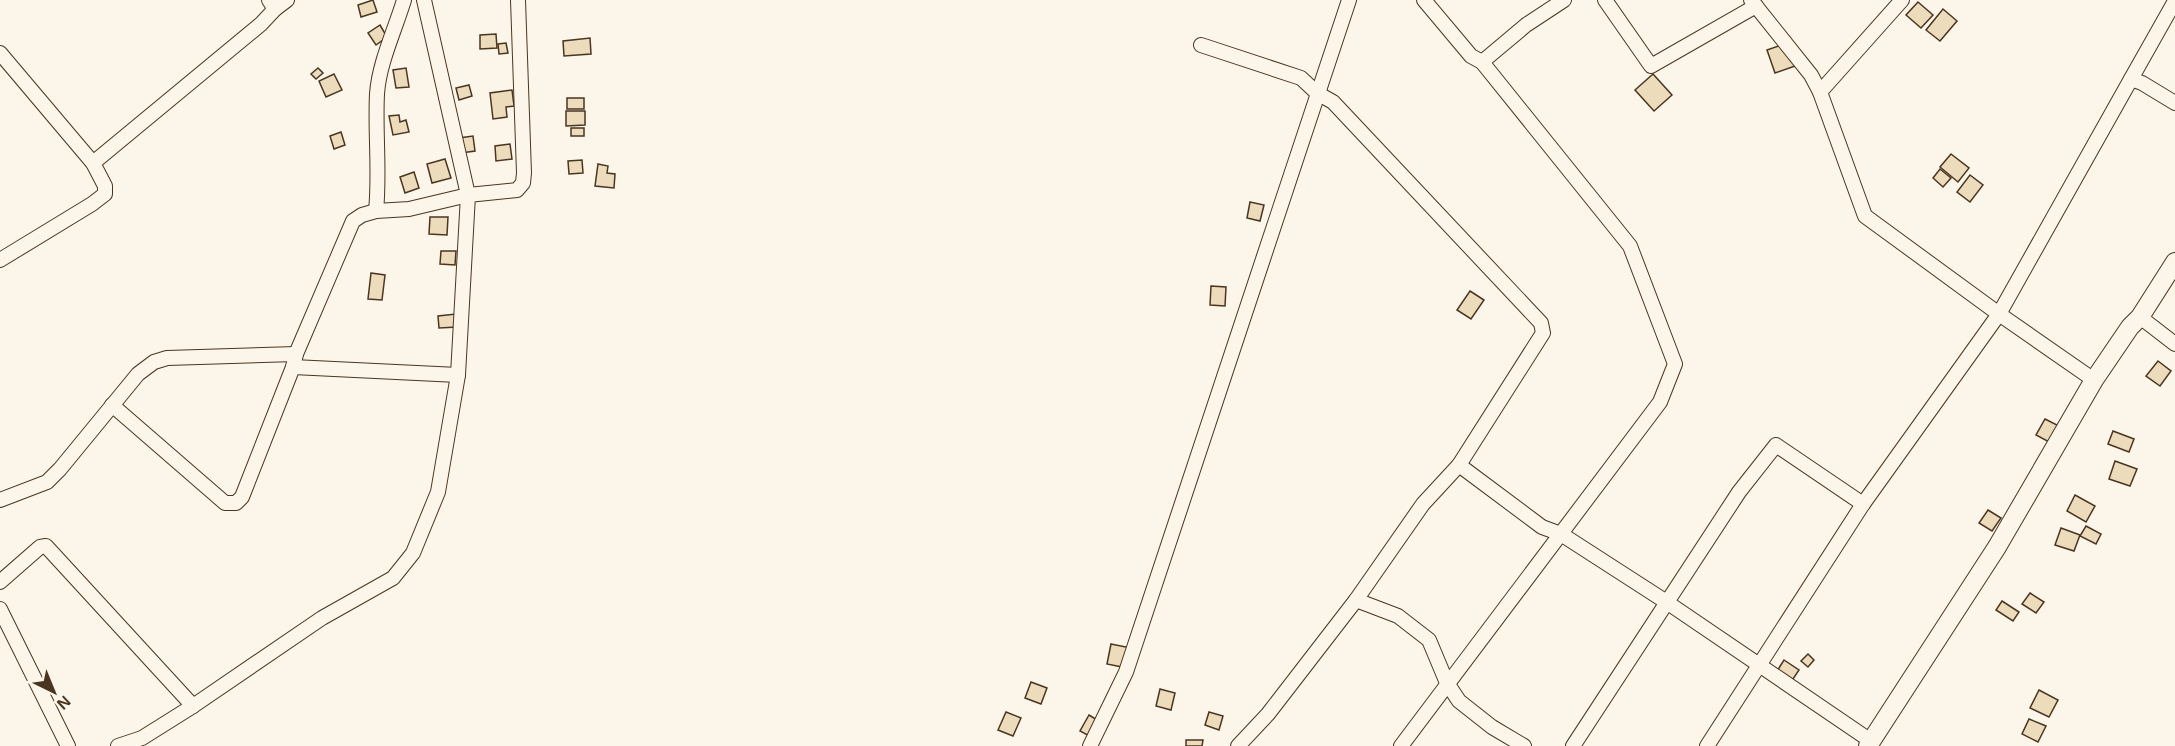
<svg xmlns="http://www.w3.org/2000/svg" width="2175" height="746" font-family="Helvetica,sans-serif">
<rect width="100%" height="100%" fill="#fbf6e9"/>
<g fill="#ecdcbc" stroke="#4a3520" stroke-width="1.5">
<path d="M 373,0 L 377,12 L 361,17 L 358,5 Z"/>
<path d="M 1918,2 L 1933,15 L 1921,28 L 1906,15 Z"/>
<path d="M 1943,9 L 1957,21 L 1940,41 L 1926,30 Z"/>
<path d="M 380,25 L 387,37 L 376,45 L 368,33 Z"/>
<path d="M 496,34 L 497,48 L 480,49 L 480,35 Z"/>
<path d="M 590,38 L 591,54 L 564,56 L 563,41 Z"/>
<path d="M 506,43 L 508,53 L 499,54 L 498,44 Z"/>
<path d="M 1787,43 L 1795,66 L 1775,73 L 1767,50 Z"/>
<path d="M 318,68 L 323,73 L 316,79 L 311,74 Z"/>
<path d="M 406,68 L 409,87 L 396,88 L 393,70 Z"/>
<path d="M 334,74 L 342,90 L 326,97 L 319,81 Z"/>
<path d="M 1653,74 L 1672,95 L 1654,111 L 1635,90 Z"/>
<path d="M 469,85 L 472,96 L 459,100 L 456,88 Z"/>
<path d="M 512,90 L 514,106 L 506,107 L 507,117 L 493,119 L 490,93 Z"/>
<rect x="567" y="98" width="17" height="11"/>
<path d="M 566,111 L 585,111 L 585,125 L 566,126 Z"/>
<path d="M 399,115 L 400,122 L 406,120 L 409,132 L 393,135 L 389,116 Z"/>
<rect x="571" y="128" width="13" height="8"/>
<path d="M 341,132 L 345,145 L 334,149 L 330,136 Z"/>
<path d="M 473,136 L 475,151 L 461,153 L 459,138 Z"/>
<path d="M 510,144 L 512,159 L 496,161 L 495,146 Z"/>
<path d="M 1951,154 L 1969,168 L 1958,182 L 1940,167 Z"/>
<path d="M 445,159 L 451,178 L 432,183 L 427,164 Z"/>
<path d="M 582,160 L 583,173 L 569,174 L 568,161 Z"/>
<path d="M 598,164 L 608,166 L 607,173 L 615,174 L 614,188 L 595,186 Z"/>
<path d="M 1940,169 L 1951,178 L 1943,187 L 1933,178 Z"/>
<path d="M 414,172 L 419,188 L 405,193 L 400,177 Z"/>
<path d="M 1970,175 L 1983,185 L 1970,202 L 1957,192 Z"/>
<path d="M 1250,202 L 1264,205 L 1260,221 L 1247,218 Z"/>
<path d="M 430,217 L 448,217 L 447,235 L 429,234 Z"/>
<path d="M 441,251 L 456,251 L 455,265 L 440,264 Z"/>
<path d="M 371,273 L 385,275 L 382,300 L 368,299 Z"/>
<path d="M 1211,286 L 1226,287 L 1225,306 L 1210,305 Z"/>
<path d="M 1470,291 L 1484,300 L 1471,319 L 1457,310 Z"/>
<path d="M 456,314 L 457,327 L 439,328 L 438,316 Z"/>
<path d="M 2158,361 L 2171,371 L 2160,386 L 2146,376 Z"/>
<path d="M 2045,419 L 2059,426 L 2051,443 L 2036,435 Z"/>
<path d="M 2113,431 L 2134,439 L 2129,452 L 2108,444 Z"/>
<path d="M 2115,461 L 2137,469 L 2130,486 L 2109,479 Z"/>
<path d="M 2075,495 L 2095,506 L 2086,522 L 2067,511 Z"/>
<path d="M 1988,510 L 2001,518 L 1992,531 L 1979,523 Z"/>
<path d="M 2086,526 L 2101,534 L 2096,544 L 2080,536 Z"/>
<path d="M 2061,528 L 2080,535 L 2074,551 L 2055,545 Z"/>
<path d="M 2030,593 L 2044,602 L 2036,613 L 2022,604 Z"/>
<path d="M 2002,601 L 2019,612 L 2013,621 L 1996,610 Z"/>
<path d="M 1111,644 L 1131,648 L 1127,668 L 1107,664 Z"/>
<path d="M 1808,654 L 1814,660 L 1808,667 L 1801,661 Z"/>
<path d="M 1784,660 L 1799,670 L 1787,688 L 1772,679 Z"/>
<path d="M 1031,682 L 1047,688 L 1041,704 L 1025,698 Z"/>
<path d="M 1160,689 L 1175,693 L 1171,710 L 1156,706 Z"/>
<path d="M 2039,690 L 2058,700 L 2049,717 L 2030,708 Z"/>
<path d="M 1006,712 L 1021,718 L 1013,736 L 998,730 Z"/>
<path d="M 1209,712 L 1223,716 L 1219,730 L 1205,725 Z"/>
<path d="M 1089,715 L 1102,723 L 1093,738 L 1080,731 Z"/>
<path d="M 2029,719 L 2046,726 L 2038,742 L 2022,734 Z"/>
<path d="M 1186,740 L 1203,740 L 1202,746 L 1186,746 Z"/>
</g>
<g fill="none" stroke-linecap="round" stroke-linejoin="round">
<defs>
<g id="minor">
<path d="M 1605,0 L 1651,66 L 1756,6"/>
<path d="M 1751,0 L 1811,75 L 1820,92 L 1865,216 L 1999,314 L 2094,380"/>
<path d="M 275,9 L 287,0"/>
<path d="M 1201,45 L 1301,78 L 1317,93 L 1333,102 L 1541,323 L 1543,333 L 1459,465 L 1423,504 L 1356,600 L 1268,714 L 1238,746"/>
<path d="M 0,53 L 93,163 L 105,186 L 105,194 L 92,204 L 0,260"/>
<path d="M 1482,62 L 1526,25 L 1564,0"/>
<path d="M 2131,79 L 2175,1"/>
<path d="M 1820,92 L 1902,0"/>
<path d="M 93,163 L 261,24 L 275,9 L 269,0"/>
<path d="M 376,211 C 380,172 375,133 377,94 C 379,63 395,30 404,0"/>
<path d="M 2140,317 L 2175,344"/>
<path d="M 293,367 L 458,375"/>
<path d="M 112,405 L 225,503 L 236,503 L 242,497 L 293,367 L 296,354 L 353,221 L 362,215 L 376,211 L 409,209 L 468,195 L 517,190 L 523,183 L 524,173 L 518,0"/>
<path d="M 1459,465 L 1542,527 L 1561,534 L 1668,603 L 1871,741"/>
<path d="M 0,500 L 47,482 L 60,469 L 138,374 L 154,362 L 167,358 L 296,354"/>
<path d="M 0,582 L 40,547 L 46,546 L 193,706"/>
<path d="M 1356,600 L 1398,616 L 1429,640 L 1447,683 L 1459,701 L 1492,727 L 1524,746"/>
<path d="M 0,609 L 68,746"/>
<path d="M 118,746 L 142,738 L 193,706 L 322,618 L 393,578 L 413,553 L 438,492 L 458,375 L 468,195 L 424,0"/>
<path d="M 1090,746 L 1126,672 L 1349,0"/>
<path d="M 1401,746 L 1660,402 L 1675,364 L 1630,246 L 1482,62 L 1471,56 L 1424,0"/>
<path d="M 1573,746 L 1739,492 L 1776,445 L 1863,504"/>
<path d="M 1707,746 L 1863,504 L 1999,314 L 2131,79 L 2142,83 L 2175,103"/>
</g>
<path id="tertiary" d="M 1868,746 L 1997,547 L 2094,380 L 2130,327 L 2140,317 L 2175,262"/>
</defs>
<use href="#minor" stroke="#4a3520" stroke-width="16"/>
<use href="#tertiary" stroke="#4a3520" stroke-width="20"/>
<use href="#minor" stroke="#fbf6e9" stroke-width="14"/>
<use href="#tertiary" stroke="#fbf6e9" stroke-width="18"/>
</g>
<g transform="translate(54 692) rotate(137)" stroke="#fbf6e9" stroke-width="4.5" paint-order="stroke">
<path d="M0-4.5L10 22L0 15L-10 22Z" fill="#4a3520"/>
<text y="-9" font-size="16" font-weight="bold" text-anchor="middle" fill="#4a3520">N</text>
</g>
</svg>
